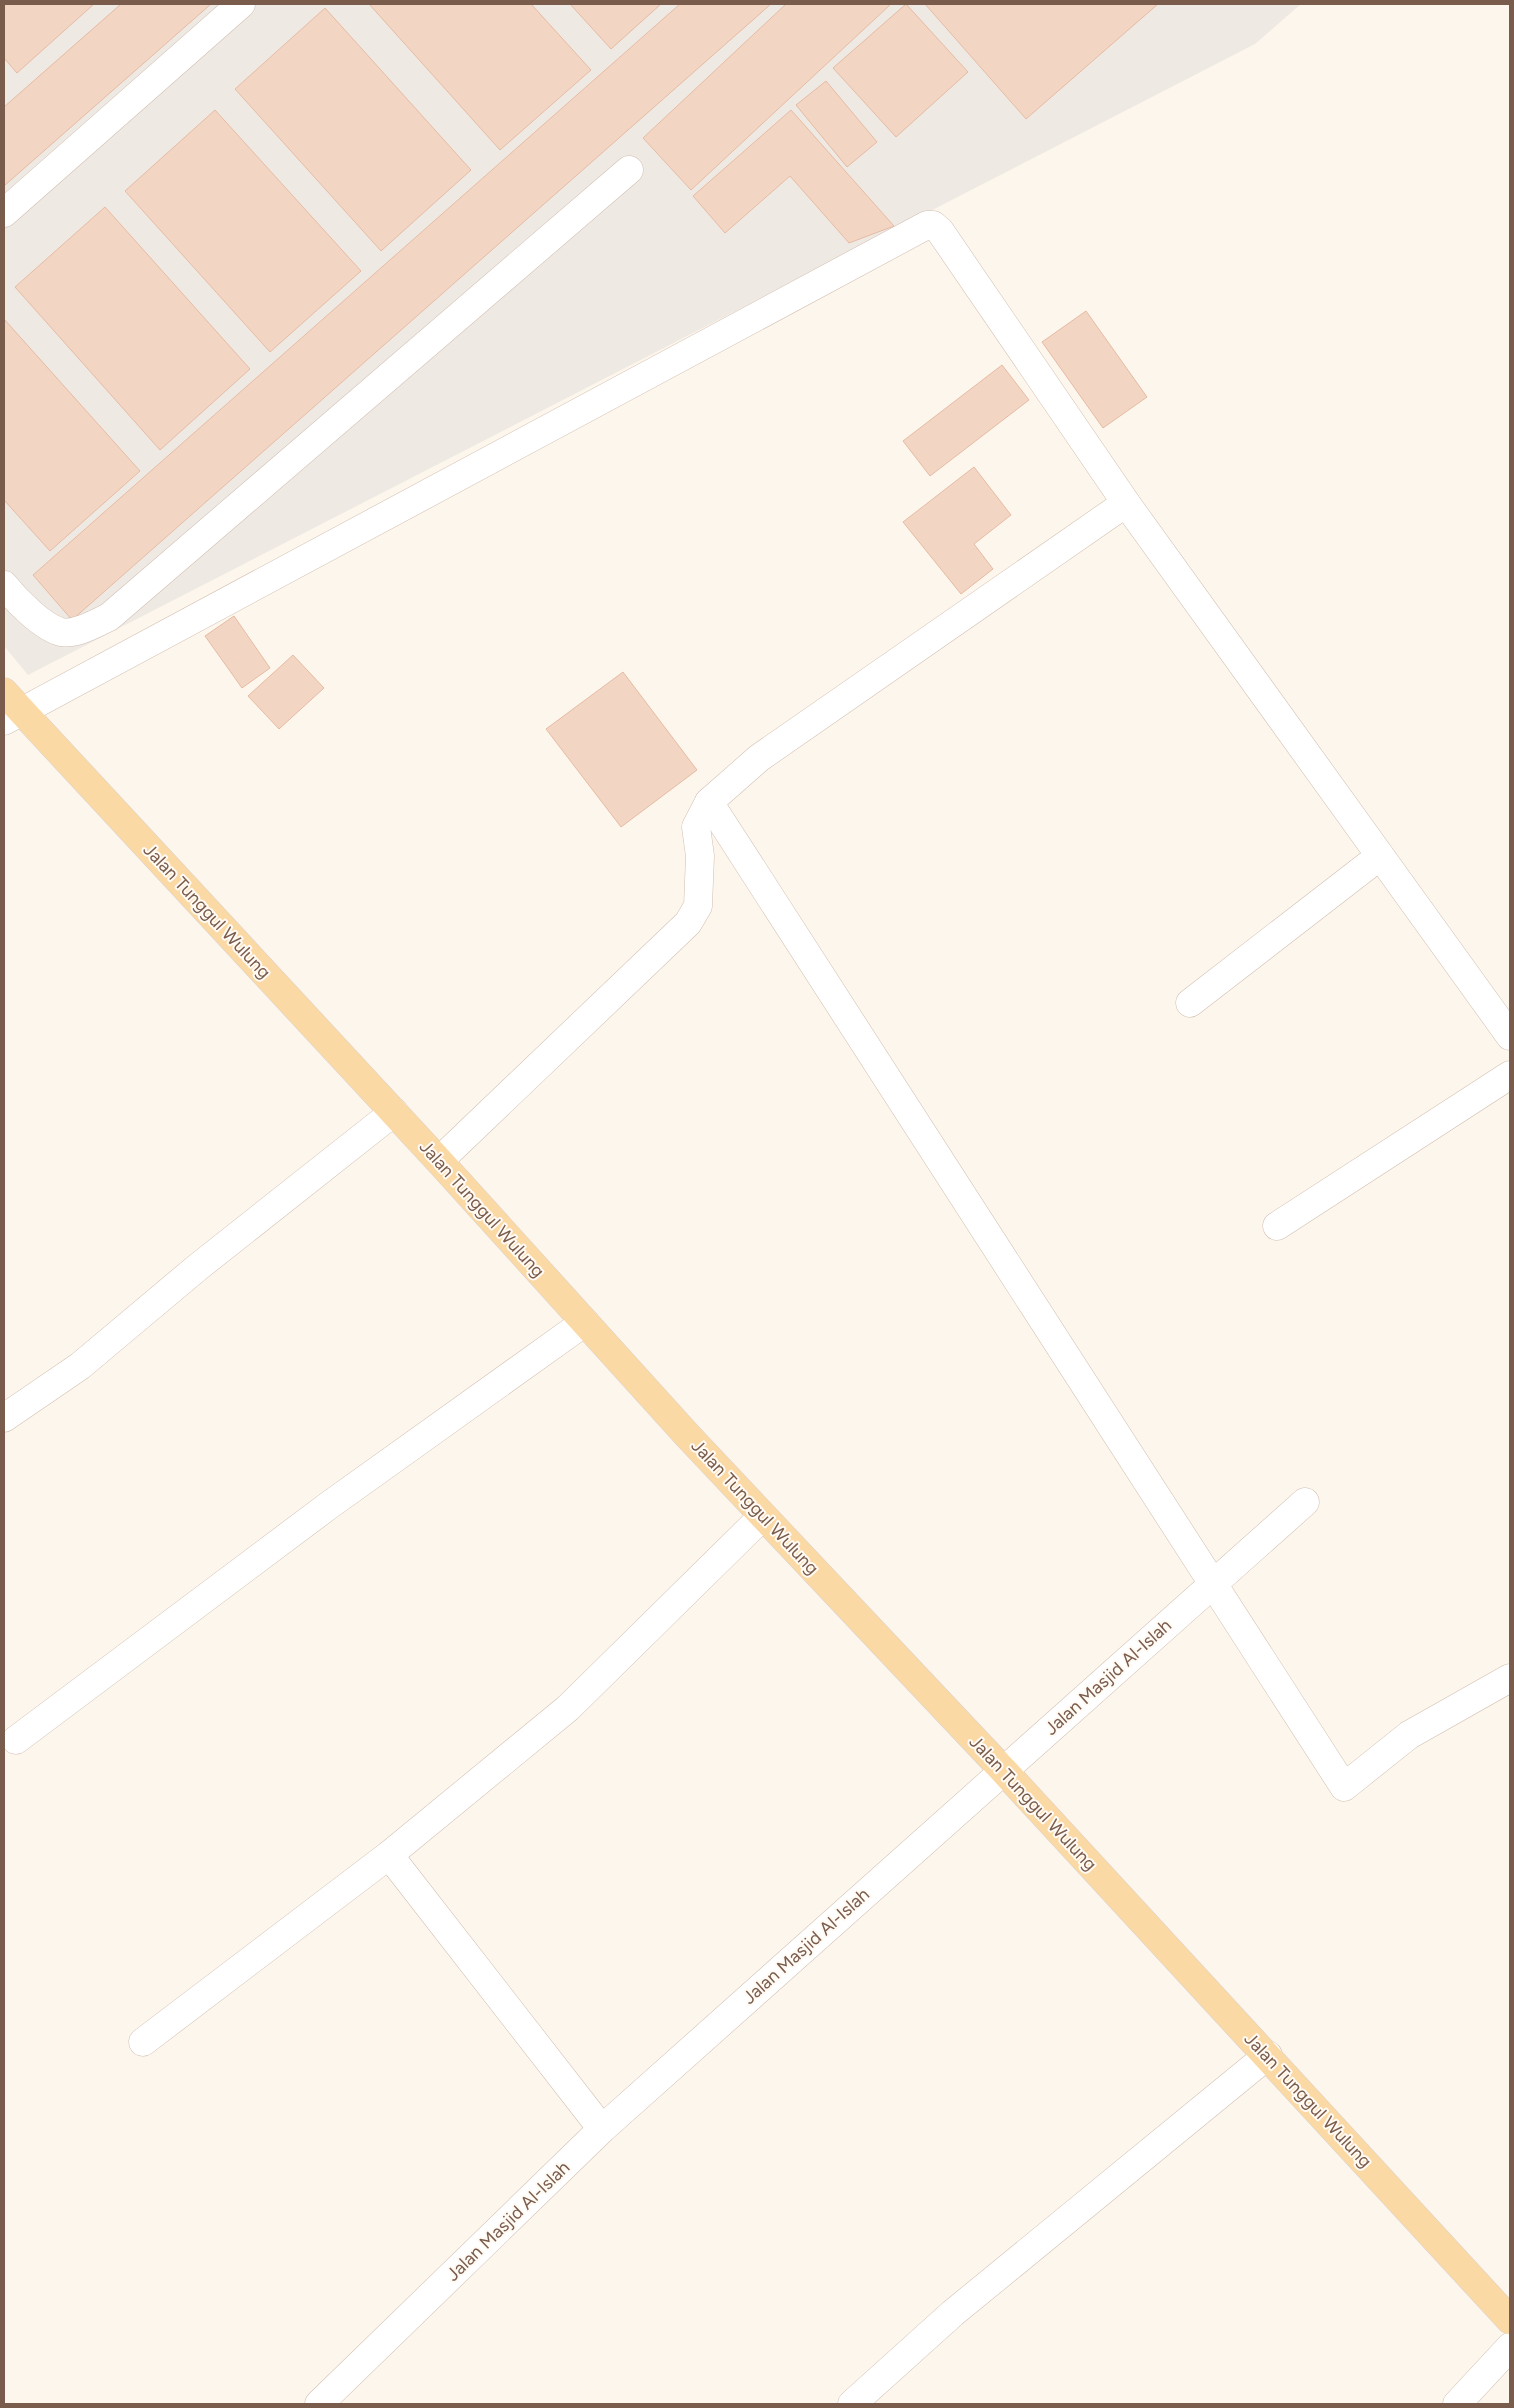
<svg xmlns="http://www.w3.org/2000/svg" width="1514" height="2408" font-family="Figtree,sans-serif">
<rect width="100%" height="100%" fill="#fdf6ec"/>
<path fill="#efe9e4" d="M 4,4 L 1301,4 L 1255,44 L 28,675 L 4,646 Z"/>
<g fill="#f3d5c3" stroke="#e6bba3">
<path d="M 4,4 L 94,4 L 17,73 L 4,58 Z"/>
<path d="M 121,4 L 211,4 L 4,186 L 4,107 Z"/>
<path d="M 369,4 L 531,4 L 591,70 L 500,150 Z"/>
<path d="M 570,4 L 661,4 L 611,49 Z"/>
<path d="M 680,4 L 771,4 L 72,620 L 33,575 Z"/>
<path d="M 786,4 L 891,4 L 691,190 L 643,138 Z"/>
<path d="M 906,4 L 968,72 L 896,137 L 833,68 Z"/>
<path d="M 925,4 L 1158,4 L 1026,119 Z"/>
<path d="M 325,8 L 471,170 L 381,251 L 235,89 Z"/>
<path d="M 826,81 L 877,142 L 847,167 L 796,105 Z"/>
<path d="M 215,110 L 361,271 L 270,352 L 125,191 Z"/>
<path d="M 791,110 L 894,226 L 849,243 L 790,176 L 725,233 L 693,196 Z"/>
<path d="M 105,207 L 250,369 L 160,450 L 15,287 Z"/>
<path d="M 1086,311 L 1147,397 L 1103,428 L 1042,342 Z"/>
<path d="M 4,319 L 140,471 L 50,551 L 4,500 Z"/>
<path d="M 1002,365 L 1029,400 L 930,476 L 903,441 Z"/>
<path d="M 974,467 L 1011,515 L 974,544 L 993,569 L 961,594 L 903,522 Z"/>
<path d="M 234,616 L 270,668 L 242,688 L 205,636 Z"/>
<path d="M 293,655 L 324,688 L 279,729 L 248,696 Z"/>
<path d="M 623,672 L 697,770 L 621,827 L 546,729 Z"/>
</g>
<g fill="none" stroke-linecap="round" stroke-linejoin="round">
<defs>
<g id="minor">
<path d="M 4,213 L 241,4"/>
<path d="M 4,585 C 16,600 42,627 61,632 C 76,635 96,623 109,617 L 629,170"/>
<path d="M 4,721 L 927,225 L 933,225 L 940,231 L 1126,503 L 1510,1036"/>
<path d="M 709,802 L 1344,1787 L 1409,1735 L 1510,1678"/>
<path d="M 1190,1003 L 1380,856"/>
<path d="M 439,1161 L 688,923 L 698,906 L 700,856 L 696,827 L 709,802 L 759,758 L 1126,503"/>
<path d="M 1277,1226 L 1510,1075"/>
<path d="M 4,1418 L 80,1366 L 198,1267 L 394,1112"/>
<path d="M 16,1740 L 328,1506 L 585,1322"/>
<path d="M 389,1855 L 602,2129"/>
<path d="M 143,2042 L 389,1855 L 568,1708 L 763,1516"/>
<path d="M 319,2404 L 602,2129 L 1305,1502"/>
<path d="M 852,2404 L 953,2313 L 1268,2055"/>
<path d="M 1457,2404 L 1510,2347"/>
</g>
<path id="major" d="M 4,692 L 439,1161 L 687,1435 L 1003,1770 L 1510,2320"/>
</defs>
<use href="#minor" stroke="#d1beb0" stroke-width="29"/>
<use href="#major" stroke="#dad1cd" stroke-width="29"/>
<use href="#minor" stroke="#fff" stroke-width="28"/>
<use href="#major" stroke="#fbd9a5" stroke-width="28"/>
</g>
<g text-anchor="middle" stroke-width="4" stroke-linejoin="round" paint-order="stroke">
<g font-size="18" fill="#7a5c4d" stroke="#fffaf3">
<text transform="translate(207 911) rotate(47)" y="6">Jalan Tunggul Wulung</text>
<text transform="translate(482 1209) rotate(48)" y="6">Jalan Tunggul Wulung</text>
<text transform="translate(755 1507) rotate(47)" y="6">Jalan Tunggul Wulung</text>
<text transform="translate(1108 1677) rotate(-42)" y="6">Jalan Masjid Al-Islah</text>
<text transform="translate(1033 1803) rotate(47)" y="6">Jalan Tunggul Wulung</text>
<text transform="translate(806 1946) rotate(-42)" y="6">Jalan Masjid Al-Islah</text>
<text transform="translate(1308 2100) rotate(47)" y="6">Jalan Tunggul Wulung</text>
<text transform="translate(508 2221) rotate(-44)" y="6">Jalan Masjid Al-Islah</text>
</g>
</g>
<rect width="1514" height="2408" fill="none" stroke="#7a5c4d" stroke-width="10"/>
</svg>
